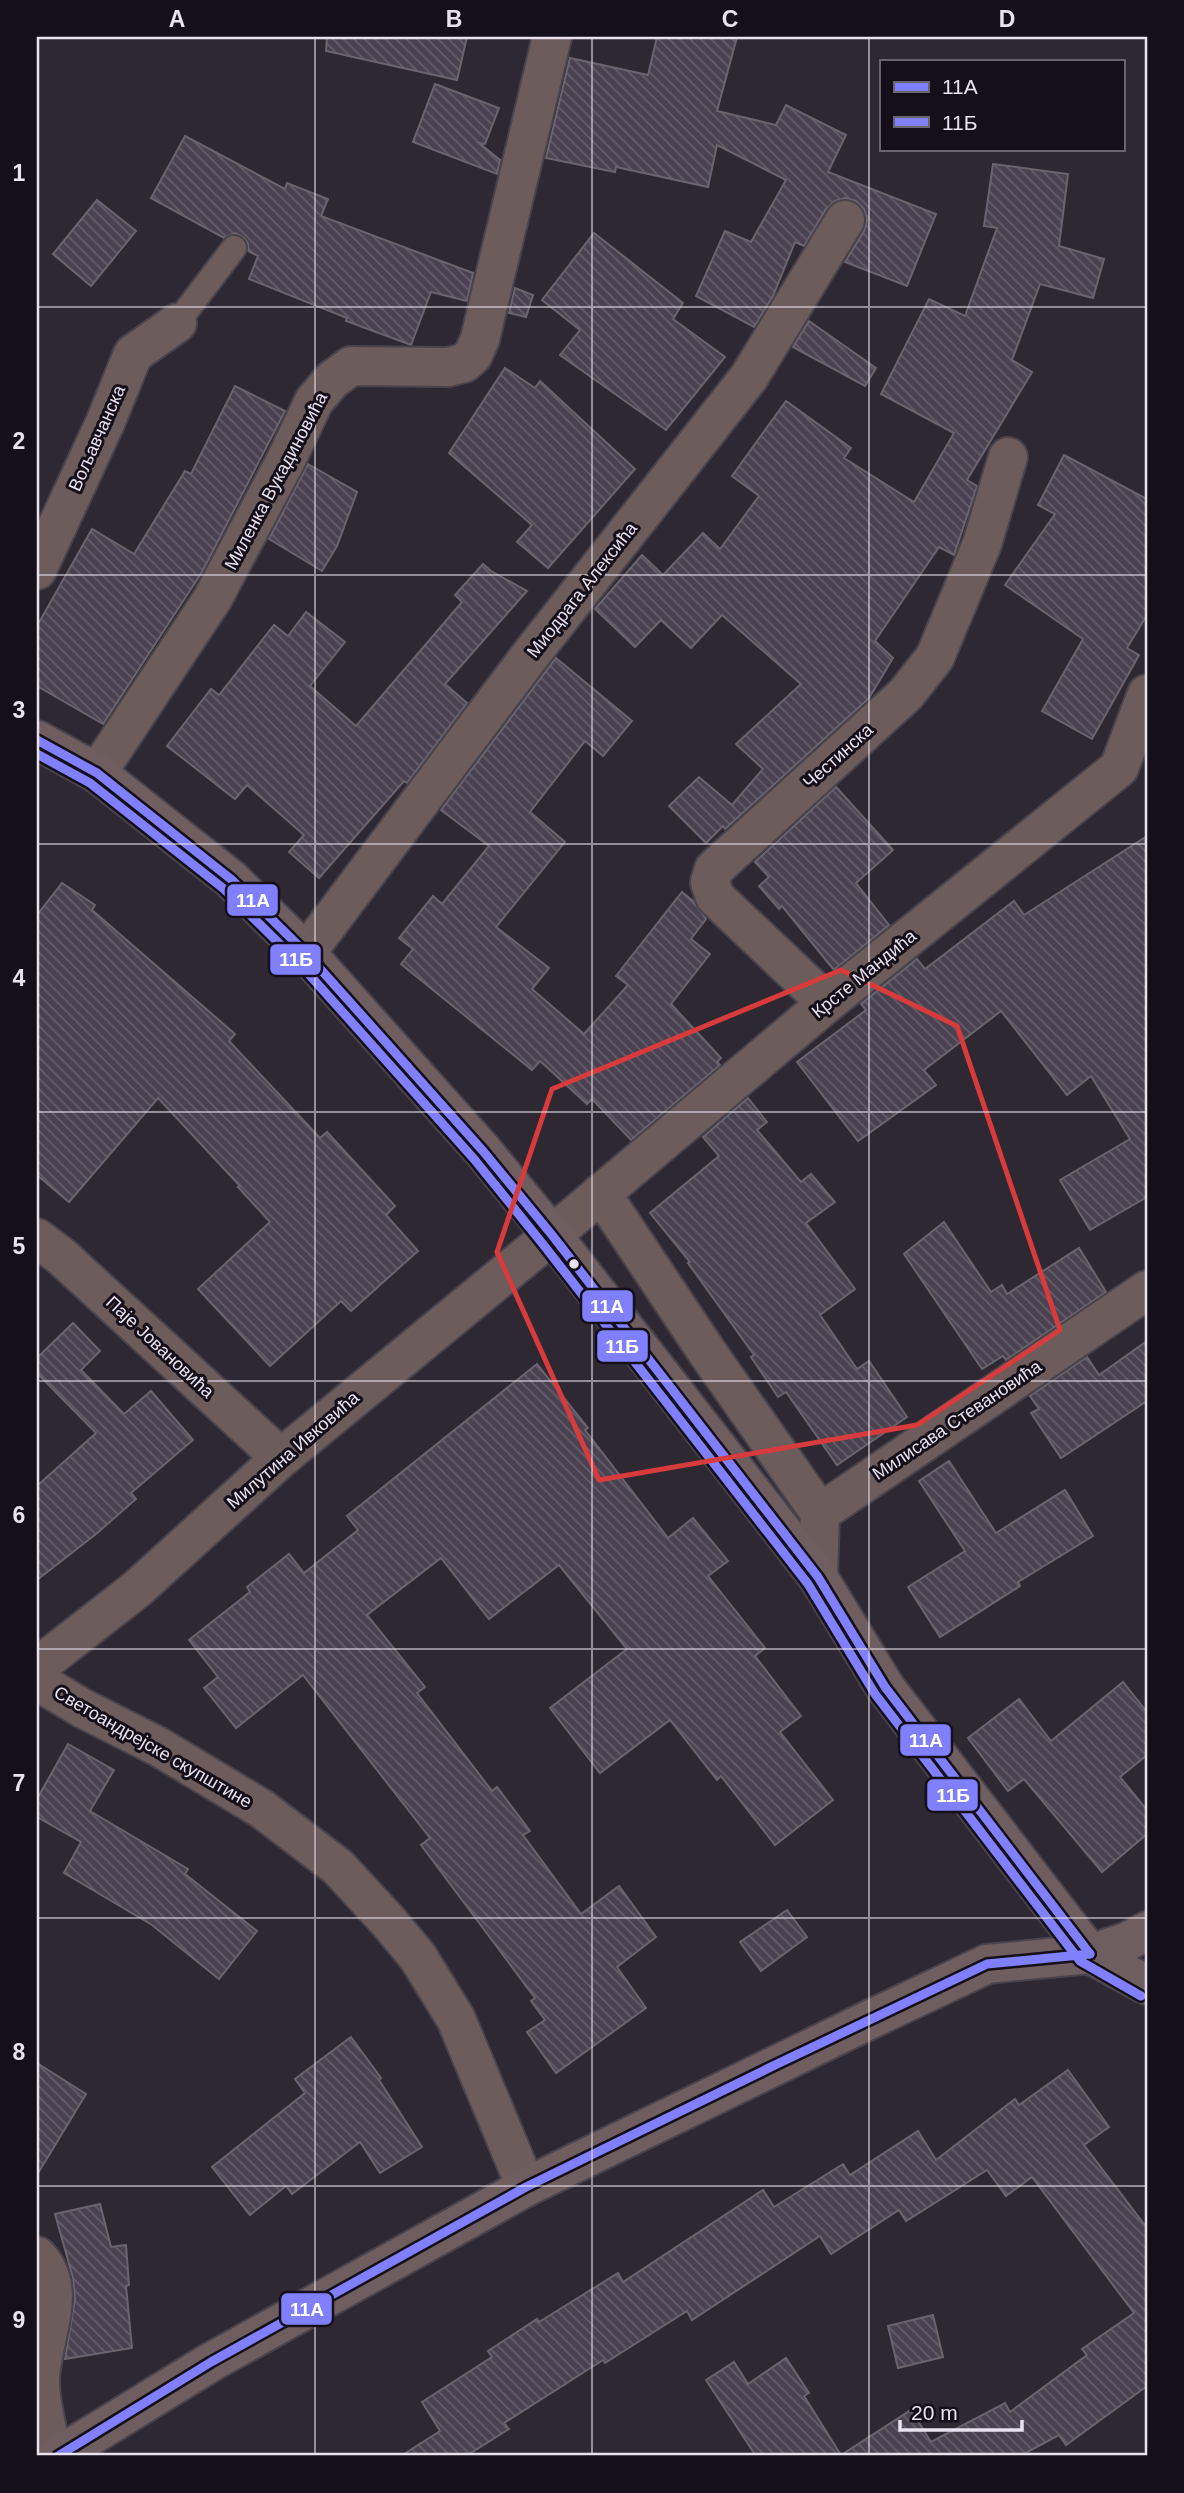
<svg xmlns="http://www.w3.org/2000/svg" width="1184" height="2493" font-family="Helvetica,sans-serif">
<defs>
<pattern id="building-back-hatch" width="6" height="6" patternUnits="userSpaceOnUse" patternTransform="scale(1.75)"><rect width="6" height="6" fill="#4b4251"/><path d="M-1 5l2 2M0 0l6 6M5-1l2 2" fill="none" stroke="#655d6a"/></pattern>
</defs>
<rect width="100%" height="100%" fill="#2e2832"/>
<g fill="url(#building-back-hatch)" stroke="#69646d" stroke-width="2">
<path d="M 327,37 L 467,37 L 457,80 L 326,51 Z"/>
<path d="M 657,37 L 737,37 L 717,111 L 776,125 L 786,105 L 846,135 L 828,172 L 936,214 L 907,286 L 845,262 L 864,231 L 867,220 L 864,209 L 856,201 L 845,198 L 835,201 L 826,209 L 804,246 L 795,242 L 773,296 L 754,327 L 696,296 L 725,231 L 751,242 L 786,180 L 717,145 L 708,187 L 616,167 L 615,172 L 546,158 L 570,58 L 648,75 Z"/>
<path d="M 435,84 L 499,108 L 485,144 L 479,143 L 500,160 L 497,174 L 413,142 Z"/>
<path d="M 185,136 L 285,189 L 287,183 L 328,199 L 321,216 L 473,273 L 467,301 L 431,292 L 411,345 L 346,321 L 347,318 L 249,279 L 258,256 L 248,251 L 248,243 L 243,237 L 235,233 L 224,238 L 151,198 Z"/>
<path d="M 993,164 L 1068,174 L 1059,246 L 1104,259 L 1093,298 L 1040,284 L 1012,360 L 1032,372 L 967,480 L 977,486 L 954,555 L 939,547 L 875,641 L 893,658 L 869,698 L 725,829 L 723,826 L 706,843 L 669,806 L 699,777 L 732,805 L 763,769 L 736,744 L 801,684 L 722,615 L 691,648 L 661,620 L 635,647 L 595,609 L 642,555 L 663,575 L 703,533 L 720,549 L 759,496 L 732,476 L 786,401 L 851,448 L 844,458 L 914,502 L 954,433 L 881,394 L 929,299 L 965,316 L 997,228 L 984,226 Z"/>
<path d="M 97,200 L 136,231 L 91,286 L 53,254 Z"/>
<path d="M 594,233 L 683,303 L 673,319 L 725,357 L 666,430 L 560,355 L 580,330 L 542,300 Z"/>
<path d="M 515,288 L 533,295 L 526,317 L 509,313 Z"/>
<path d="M 809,321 L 876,368 L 865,386 L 793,347 Z"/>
<path d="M 505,368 L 535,388 L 540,381 L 635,469 L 548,568 L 517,542 L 532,525 L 449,453 Z"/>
<path d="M 235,386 L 285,411 L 202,572 L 103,724 L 37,686 L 37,626 L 92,529 L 134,554 L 185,471 L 191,474 Z"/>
<path d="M 1064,455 L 1147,499 L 1147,615 L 1127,648 L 1139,655 L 1092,739 L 1042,711 L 1083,639 L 1005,585 L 1055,514 L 1038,505 Z"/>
<path d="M 308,464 L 357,492 L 337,546 L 322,571 L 269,539 Z"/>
<path d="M 483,564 L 491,571 L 527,591 L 445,684 L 467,703 L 407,783 L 404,781 L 319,878 L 289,852 L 304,835 L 247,785 L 235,799 L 167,746 L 211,689 L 219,695 L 274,625 L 288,636 L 306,612 L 345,642 L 310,686 L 356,726 L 462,602 L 455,595 Z"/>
<path d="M 556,658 L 632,721 L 603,756 L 585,741 L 530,812 L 565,842 L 496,927 L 549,968 L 532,989 L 584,1034 L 628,985 L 616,976 L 682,892 L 693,901 L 706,919 L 691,939 L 710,954 L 671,1004 L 721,1058 L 717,1062 L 720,1065 L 631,1140 L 592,1099 L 587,1104 L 540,1061 L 532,1070 L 401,964 L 413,949 L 399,938 L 433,896 L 442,904 L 489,846 L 441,810 Z"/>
<path d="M 836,787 L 893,850 L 856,883 L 889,925 L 834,970 L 782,906 L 779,909 L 759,886 L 769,877 L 755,862 Z"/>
<path d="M 1147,836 L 1147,1197 L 1090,1230 L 1060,1180 L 1130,1139 L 1091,1076 L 1067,1095 L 1001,1011 L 924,1070 L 936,1085 L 858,1141 L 797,1062 L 866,1010 L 861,1004 L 917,959 L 925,969 L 1014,901 L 1024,915 Z"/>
<path d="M 62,883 L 95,905 L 92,910 L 235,1034 L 229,1041 L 320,1138 L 327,1132 L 395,1206 L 386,1215 L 418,1251 L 351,1311 L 341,1301 L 270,1366 L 198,1289 L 270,1222 L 238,1187 L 240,1186 L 158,1098 L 69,1202 L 37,1175 L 37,915 Z"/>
<path d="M 748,1098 L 767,1122 L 757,1130 L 801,1182 L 811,1174 L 835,1202 L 806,1223 L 855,1289 L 820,1315 L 857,1369 L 869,1361 L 907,1417 L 837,1465 L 786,1392 L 778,1397 L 751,1357 L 754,1355 L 688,1263 L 690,1262 L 650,1213 L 719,1156 L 703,1137 Z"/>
<path d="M 944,1222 L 991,1292 L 1002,1285 L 1007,1294 L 1079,1248 L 1106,1292 L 1006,1360 L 1003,1356 L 982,1369 L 904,1254 Z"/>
<path d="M 73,1323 L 100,1351 L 81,1370 L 124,1414 L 151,1391 L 193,1440 L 131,1493 L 136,1499 L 96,1534 L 37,1580 L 37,1486 L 96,1433 L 37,1373 L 37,1358 Z"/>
<path d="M 1147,1341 L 1147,1401 L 1061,1458 L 1031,1413 L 1039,1409 L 1030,1396 L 1087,1357 L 1099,1375 Z"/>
<path d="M 537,1364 L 588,1428 L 585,1430 L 668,1538 L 693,1518 L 728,1561 L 708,1576 L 765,1648 L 755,1656 L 801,1716 L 780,1732 L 833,1800 L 775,1845 L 721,1776 L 717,1780 L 670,1720 L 600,1773 L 550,1708 L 627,1649 L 559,1565 L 489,1619 L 441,1558 L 367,1615 L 425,1687 L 417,1693 L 492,1791 L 497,1787 L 530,1831 L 523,1835 L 581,1914 L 619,1886 L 656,1937 L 617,1967 L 646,2008 L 556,2073 L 527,2032 L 545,2020 L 531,2001 L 535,1998 L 421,1845 L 430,1838 L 303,1675 L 236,1728 L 204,1688 L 218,1677 L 189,1640 L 250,1592 L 247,1587 L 289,1554 L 304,1573 L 358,1530 L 347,1516 Z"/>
<path d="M 949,1461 L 996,1533 L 1065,1490 L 1093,1536 L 1018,1582 L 1020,1586 L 940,1637 L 908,1587 L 965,1551 L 919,1481 Z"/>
<path d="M 1123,1682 L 1147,1712 L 1147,1755 L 1120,1777 L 1147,1810 L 1147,1834 L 1102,1872 L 1024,1779 L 1008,1791 L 968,1738 L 1019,1699 L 1051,1741 Z"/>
<path d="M 68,1744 L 114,1770 L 90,1811 L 188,1869 L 185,1874 L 257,1931 L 219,1979 L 152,1925 L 64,1873 L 81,1842 L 37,1817 L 37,1799 Z"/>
<path d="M 787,1910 L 807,1937 L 761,1971 L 740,1942 Z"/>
<path d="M 351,2037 L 381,2078 L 379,2080 L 422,2147 L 380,2173 L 360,2142 L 292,2194 L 286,2186 L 250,2215 L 212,2167 L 305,2093 L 295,2079 Z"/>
<path d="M 37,2063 L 86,2094 L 37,2175 Z"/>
<path d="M 1068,2070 L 1109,2127 L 1084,2145 L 1147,2228 L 1147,2386 L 1066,2445 L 1059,2435 L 1020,2456 L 756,2456 L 706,2380 L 734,2362 L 748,2384 L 786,2358 L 809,2393 L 804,2396 L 841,2455 L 911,2410 L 931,2442 L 1005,2403 L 1010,2412 L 1087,2355 L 1082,2349 L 1134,2313 L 1032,2177 L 1006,2196 L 987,2170 L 906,2221 L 899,2210 L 831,2254 L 820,2236 L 692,2320 L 687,2311 L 605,2363 L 603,2360 L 504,2423 L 509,2429 L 466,2456 L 401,2456 L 440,2431 L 422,2402 L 492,2357 L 488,2351 L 537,2319 L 539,2322 L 618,2273 L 623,2282 L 763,2190 L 774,2207 L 843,2164 L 850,2175 L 918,2131 L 936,2160 L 1015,2099 L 1019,2105 Z"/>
<path d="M 100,2204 L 111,2247 L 126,2245 L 129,2285 L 126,2286 L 132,2348 L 65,2359 L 75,2299 L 73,2278 L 55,2214 Z"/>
<path d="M 933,2315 L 943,2357 L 898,2368 L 888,2326 Z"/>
</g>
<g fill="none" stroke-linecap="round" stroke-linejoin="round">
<defs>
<path id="lane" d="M 177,323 L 234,248"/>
<g id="street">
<path d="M 37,570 L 105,423 L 133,354 L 177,323"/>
<path d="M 97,773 L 213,598 L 286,460 L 314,401 L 332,380 L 351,366 L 448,367 L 464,363 L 473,355 L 480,339 L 552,37"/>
<path d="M 306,953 L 529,657 L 749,377 L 845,220"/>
<path d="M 827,1003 L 715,897 L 710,882 L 714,869 L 906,694 L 935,657 L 982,544 L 1008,457"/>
<path d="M 601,1193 L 707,1352 L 820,1513"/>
<path d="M 37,1238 L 61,1256 L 281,1458"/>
<path d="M 818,1577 L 820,1513 L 1147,1290"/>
<path d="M 37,1667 L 137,1589 L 281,1458 L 552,1235 L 827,1003 L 1119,768 L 1147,694"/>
<path d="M 37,1681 L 82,1708 L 159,1747 L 262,1809 L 338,1867 L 387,1920 L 418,1957 L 456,2019 L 526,2187"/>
<path d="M 37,2256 C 71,2291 40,2340 40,2381 C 40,2406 48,2432 53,2456"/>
</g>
<g id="secondary">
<path d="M 37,740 L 97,773 L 232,880 L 306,953 L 483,1151 L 552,1235 L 818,1577 L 885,1687 L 1090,1954 L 1147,1985"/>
<path d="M 58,2456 L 211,2362 L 526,2187 L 869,2020 L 987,1964 L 1090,1954 L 1126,1942 L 1147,1931"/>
</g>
</defs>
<use href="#lane" stroke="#48434c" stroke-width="28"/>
<use href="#street" stroke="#48434c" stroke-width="42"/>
<use href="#secondary" stroke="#48434c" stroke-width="42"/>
<use href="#lane" stroke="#6c5c5c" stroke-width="24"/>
<use href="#street" stroke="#6c5c5c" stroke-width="38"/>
<use href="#secondary" stroke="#6f5e60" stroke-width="38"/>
<defs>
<g id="bus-1">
<path d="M 37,740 L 97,773 L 232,880 L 306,953 L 483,1151 L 552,1235 L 818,1577 L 885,1687 L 1090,1954"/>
<path d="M 58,2456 L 211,2362 L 526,2187 L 775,2065 L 987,1964 L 1090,1954"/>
</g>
<path id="bus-2" d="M 37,754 L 90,783 L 224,889 L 297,961 L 474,1159 L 542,1243 L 808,1584 L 875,1694 L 1080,1961 L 1141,1996"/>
</defs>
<use href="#bus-1" stroke="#140f18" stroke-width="14"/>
<use href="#bus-2" stroke="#140f18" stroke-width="14"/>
<use href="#bus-1" stroke="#8080ff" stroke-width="9"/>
<use href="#bus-2" stroke="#8080ff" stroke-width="9"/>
</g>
<path fill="none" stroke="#d83b3c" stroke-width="5" stroke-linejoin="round" d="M 841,970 L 957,1026 L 1060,1330 L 917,1425 L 599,1480 L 497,1252 L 552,1089 Z"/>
<path fill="none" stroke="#e9e2ef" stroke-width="2" stroke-opacity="0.55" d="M 315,37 L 315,2456M 592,37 L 592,2456M 869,37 L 869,2456M 37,307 L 1147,307M 37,575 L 1147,575M 37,844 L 1147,844M 37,1112 L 1147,1112M 37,1381 L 1147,1381M 37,1649 L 1147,1649M 37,1918 L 1147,1918M 37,2186 L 1147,2186"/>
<circle fill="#e9e2ef" stroke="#140f18" stroke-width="2.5" cx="574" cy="1264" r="6"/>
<g text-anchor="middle" stroke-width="6" stroke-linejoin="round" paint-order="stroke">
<g font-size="18" fill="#e9e2ef" stroke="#140f18">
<text transform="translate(97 438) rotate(-66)" y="6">Вољавчанска</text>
<text transform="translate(276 481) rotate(-62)" y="6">Миленка Вукадиновића</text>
<text transform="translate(582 590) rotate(-52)" y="6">Миодрага Алексића</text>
<text transform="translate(838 756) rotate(-42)" y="6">Честинска</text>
<text transform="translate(864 974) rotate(-39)" y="6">Крсте Мандића</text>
<text transform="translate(160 1347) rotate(43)" y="6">Паје Јовановића</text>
<text transform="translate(957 1420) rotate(-34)" y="6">Милисава Стевановића</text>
<text transform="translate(293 1450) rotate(-41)" y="6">Милутина Ивковића</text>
<text transform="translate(153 1747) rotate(30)" y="6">Светоандрејске скупштине</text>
</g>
</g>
<g stroke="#140f18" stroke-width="2.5">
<rect x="226" y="883" width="53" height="34" rx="7" fill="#8080ff"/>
<rect x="269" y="943" width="53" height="33" rx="7" fill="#8080ff"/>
<rect x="581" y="1289" width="53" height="34" rx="7" fill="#8080ff"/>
<rect x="596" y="1329" width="53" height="34" rx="7" fill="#8080ff"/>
<rect x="899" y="1723" width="53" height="34" rx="7" fill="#8080ff"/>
<rect x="926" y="1778" width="53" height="34" rx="7" fill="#8080ff"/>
<rect x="280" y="2292" width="53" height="34" rx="7" fill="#8080ff"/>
</g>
<g font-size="19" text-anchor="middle" font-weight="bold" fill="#fff">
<text x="253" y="907">11А</text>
<text x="296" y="966">11Б</text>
<text x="607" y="1313">11А</text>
<text x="622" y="1353">11Б</text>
<text x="926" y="1747">11А</text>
<text x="953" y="1802">11Б</text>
<text x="307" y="2316">11А</text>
</g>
<rect width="1184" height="2493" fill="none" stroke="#140f18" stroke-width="77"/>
<rect x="880" y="60" width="245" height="91" fill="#140f18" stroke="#69636e" stroke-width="2"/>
<rect x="894" y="82" width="35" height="10" fill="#8080ff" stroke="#69636e" stroke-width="2"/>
<text x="942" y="94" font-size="21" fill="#e9e2ef">11А</text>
<rect x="894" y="117" width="35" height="10" fill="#8080ff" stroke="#69636e" stroke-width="2"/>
<text x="942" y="130" font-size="21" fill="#e9e2ef">11Б</text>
<path d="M900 2420v10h122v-10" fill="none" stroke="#e9e2ef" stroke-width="3.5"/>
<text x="911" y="2420" font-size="21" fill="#e9e2ef" stroke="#140f18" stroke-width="5" paint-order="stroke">20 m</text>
<rect x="38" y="38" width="1108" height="2416" fill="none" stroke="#e9e2ef" stroke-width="2.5"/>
<g font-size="23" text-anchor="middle" font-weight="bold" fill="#e9e2ef">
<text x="177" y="27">A</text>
<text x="454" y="27">B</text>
<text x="730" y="27">C</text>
<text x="1007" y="27">D</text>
<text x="19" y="181">1</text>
<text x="19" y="449">2</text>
<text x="19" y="718">3</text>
<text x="19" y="986">4</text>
<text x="19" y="1254">5</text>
<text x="19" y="1523">6</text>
<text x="19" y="1791">7</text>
<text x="19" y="2060">8</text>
<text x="19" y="2328">9</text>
</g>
</svg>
